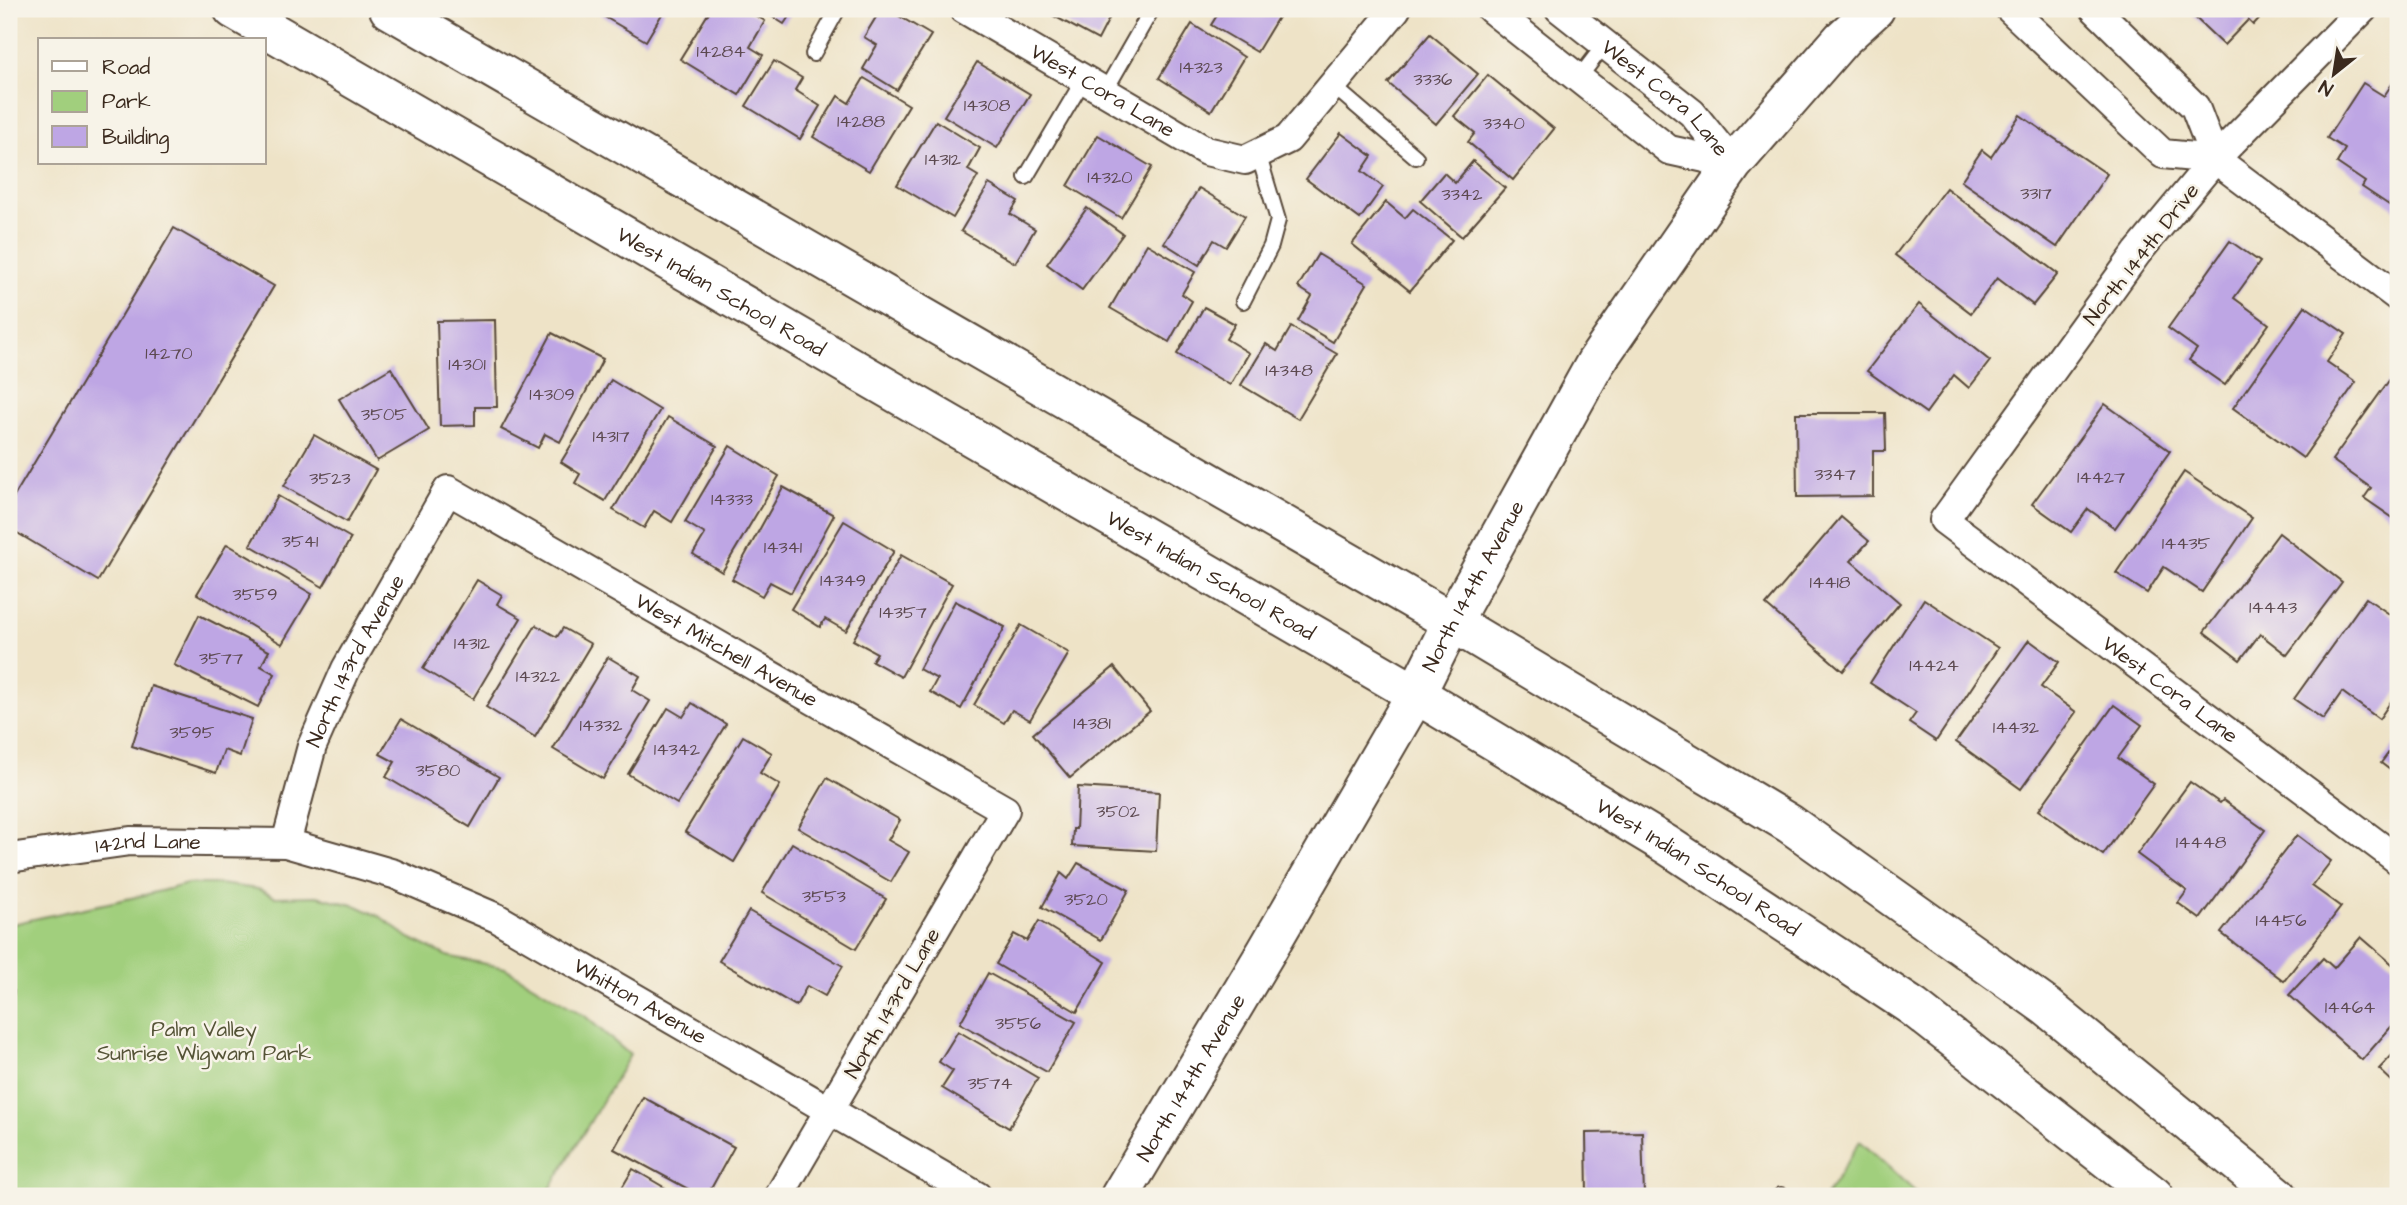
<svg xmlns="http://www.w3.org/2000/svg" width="2407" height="1205" font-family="'Architects Daughter',sans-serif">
<rect width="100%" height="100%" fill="#f7f3e8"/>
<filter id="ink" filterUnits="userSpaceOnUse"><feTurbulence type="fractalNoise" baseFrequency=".0143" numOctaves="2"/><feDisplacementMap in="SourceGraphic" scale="14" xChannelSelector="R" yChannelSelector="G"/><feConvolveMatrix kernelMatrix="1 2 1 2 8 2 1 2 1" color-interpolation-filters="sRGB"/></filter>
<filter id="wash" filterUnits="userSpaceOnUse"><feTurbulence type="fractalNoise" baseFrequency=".00686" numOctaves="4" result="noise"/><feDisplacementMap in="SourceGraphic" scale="28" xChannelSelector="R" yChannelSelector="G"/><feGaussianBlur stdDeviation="1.57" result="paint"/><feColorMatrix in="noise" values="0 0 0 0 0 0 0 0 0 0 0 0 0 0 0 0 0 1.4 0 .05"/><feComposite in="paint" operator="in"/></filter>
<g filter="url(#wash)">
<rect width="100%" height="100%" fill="#eee3c7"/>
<g fill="#a1cf7d" stroke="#6e7c4e" stroke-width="2">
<path d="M 187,884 L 219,884 L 258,889 L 275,897 L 317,896 L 357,906 L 381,917 L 409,938 L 447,956 L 505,968 L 585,1016 L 630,1055 L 546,1196 L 9,1196 L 9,925 C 68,910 128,901 187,884 Z"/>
<path d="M 1860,1141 L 1920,1196 L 1826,1196 Z"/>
</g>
<g id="blocks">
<g fill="#bea6e4">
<path d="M 591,9 L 665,9 L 646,41 Z"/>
<path d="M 711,9 L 744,9 L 765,21 L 750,47 L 763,55 L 739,95 L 680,59 Z"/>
<path d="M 760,9 L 794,9 L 784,24 Z"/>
<path d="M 881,9 L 887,9 L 931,35 L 897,90 L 863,69 L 877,45 L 864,37 Z"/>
<path d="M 1041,9 L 1114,9 L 1098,40 Z"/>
<path d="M 1221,9 L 1283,9 L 1257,52 L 1211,25 Z"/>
<path d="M 2186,9 L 2268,9 L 2253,25 L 2248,20 L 2224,45 Z"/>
<path d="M 1192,24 L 1244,57 L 1211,111 L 1159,78 Z"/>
<path d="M 1430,34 L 1478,74 L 1436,124 L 1388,83 Z"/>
<path d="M 774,61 L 802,78 L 795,90 L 820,106 L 800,139 L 746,106 Z"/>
<path d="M 977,62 L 1030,94 L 997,148 L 944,116 Z"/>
<path d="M 1488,75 L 1554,129 L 1513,180 L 1468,142 L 1475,133 L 1454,116 Z"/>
<path d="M 2398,75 L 2398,211 L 2362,187 L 2365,182 L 2337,163 L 2345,149 L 2327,138 L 2363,83 L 2384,96 Z"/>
<path d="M 864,78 L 909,105 L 869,171 L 813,137 L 838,96 L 849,103 Z"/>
<path d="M 2020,115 L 2107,174 L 2057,247 L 1961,181 L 1982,150 L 1991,157 Z"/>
<path d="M 936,121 L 980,148 L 968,170 L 978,176 L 953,218 L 897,185 Z"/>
<path d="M 1341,133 L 1372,156 L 1362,171 L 1383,187 L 1360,219 L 1306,179 Z"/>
<path d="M 1098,135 L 1152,167 L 1121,218 L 1068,186 Z"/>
<path d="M 1473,161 L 1505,188 L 1462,237 L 1420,201 L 1444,173 L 1455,183 Z"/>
<path d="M 989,184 L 1018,201 L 1010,214 L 1035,229 L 1015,263 L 961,231 Z"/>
<path d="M 1199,188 L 1245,216 L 1226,247 L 1214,240 L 1199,265 L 1164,243 Z"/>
<path d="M 1946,188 L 2058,274 L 2033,305 L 1997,278 L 1971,313 L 1895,255 Z"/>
<path d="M 1386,202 L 1405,218 L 1413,209 L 1452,240 L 1410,291 L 1352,244 Z"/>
<path d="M 1087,208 L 1123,234 L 1082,290 L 1047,264 Z"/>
<path d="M 174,228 L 274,286 L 98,581 L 9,528 L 9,505 Z"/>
<path d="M 2230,241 L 2260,262 L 2234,298 L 2269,324 L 2225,385 L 2189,360 L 2197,349 L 2168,328 Z"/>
<path d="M 1147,244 L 1195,272 L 1182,294 L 1192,301 L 1169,342 L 1110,308 Z"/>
<path d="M 1318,254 L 1367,284 L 1333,342 L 1298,321 L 1312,296 L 1298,287 Z"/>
<path d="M 1919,304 L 1990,361 L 1969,388 L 1954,375 L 1926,413 L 1867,371 Z"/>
<path d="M 2305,306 L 2346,334 L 2327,362 L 2356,382 L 2303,458 L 2233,408 Z"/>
<path d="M 1204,307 L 1235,324 L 1226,339 L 1249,353 L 1230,385 L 1177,354 Z"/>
<path d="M 495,320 L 497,407 L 475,407 L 475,425 L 440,426 L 437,321 Z"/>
<path d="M 1291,327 L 1337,354 L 1298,419 L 1241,385 L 1266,344 L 1277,351 Z"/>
<path d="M 552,333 L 603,359 L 560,442 L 545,434 L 538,448 L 501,429 Z"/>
<path d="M 391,368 L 429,430 L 377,461 L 339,399 Z"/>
<path d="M 2393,375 L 2398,379 L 2398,517 L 2396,520 L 2364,498 L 2371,488 L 2332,460 Z"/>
<path d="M 611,380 L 660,410 L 605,501 L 575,483 L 580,474 L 561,462 Z"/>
<path d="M 2105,404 L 2170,451 L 2115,528 L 2088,509 L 2071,532 L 2032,504 Z"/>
<path d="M 1796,413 L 1885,413 L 1886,451 L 1873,451 L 1873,496 L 1797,497 Z"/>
<path d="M 668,417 L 717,446 L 672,522 L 654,511 L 644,528 L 613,510 Z"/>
<path d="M 314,435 L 376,470 L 347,522 L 284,486 Z"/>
<path d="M 730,446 L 779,476 L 722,572 L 693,554 L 705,534 L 685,522 Z"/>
<path d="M 2184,472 L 2252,518 L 2202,592 L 2164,567 L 2147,593 L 2116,573 Z"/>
<path d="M 783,487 L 834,515 L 791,593 L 770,582 L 762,596 L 732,579 Z"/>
<path d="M 278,496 L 351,538 L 323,587 L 250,545 Z"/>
<path d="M 1841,517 L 1869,541 L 1851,561 L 1900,603 L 1843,671 L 1766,605 Z"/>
<path d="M 844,521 L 894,551 L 846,631 L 825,619 L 820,627 L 791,609 Z"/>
<path d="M 2279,533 L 2342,582 L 2287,655 L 2260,634 L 2240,660 L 2204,632 Z"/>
<path d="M 227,544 L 312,594 L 282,644 L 197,594 Z"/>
<path d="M 901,555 L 952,584 L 901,677 L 872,661 L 877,653 L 853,640 Z"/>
<path d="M 477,580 L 502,595 L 497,604 L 521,618 L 473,699 L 423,669 Z"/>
<path d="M 2366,598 L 2398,620 L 2398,691 L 2379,719 L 2342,692 L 2323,719 L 2294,699 Z"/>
<path d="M 1924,599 L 1998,648 L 1936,741 L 1909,723 L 1916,713 L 1870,683 Z"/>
<path d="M 955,601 L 1005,627 L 961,709 L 930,692 L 937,679 L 919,669 Z"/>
<path d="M 199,615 L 269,651 L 261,666 L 275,674 L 258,707 L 174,665 Z"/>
<path d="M 536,625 L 557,637 L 563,628 L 591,644 L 535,737 L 486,707 Z"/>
<path d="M 1021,625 L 1069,653 L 1030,720 L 1012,710 L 1004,723 L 974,705 Z"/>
<path d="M 2029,640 L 2059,662 L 2041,687 L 2076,712 L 2021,789 L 1956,742 Z"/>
<path d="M 608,657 L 640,676 L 632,690 L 650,701 L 603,779 L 553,749 Z"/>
<path d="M 1114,667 L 1150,711 L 1070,778 L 1033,734 Z"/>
<path d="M 151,686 L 252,719 L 240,756 L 224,750 L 216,773 L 132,746 Z"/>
<path d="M 692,703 L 726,724 L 677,804 L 628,774 L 668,708 L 683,717 Z"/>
<path d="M 2114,705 L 2142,725 L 2118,758 L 2154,784 L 2103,855 L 2039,810 Z"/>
<path d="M 401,719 L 499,777 L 470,827 L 386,777 L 395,762 L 380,754 Z"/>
<path d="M 743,736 L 772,753 L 760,773 L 780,785 L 734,862 L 685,832 Z"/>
<path d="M 2398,740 L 2398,776 L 2381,763 Z"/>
<path d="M 827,778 L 900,820 L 888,840 L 909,852 L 891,882 L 798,828 Z"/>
<path d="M 2190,782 L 2220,803 L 2223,800 L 2265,830 L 2200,919 L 2178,903 L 2187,891 L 2137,854 Z"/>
<path d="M 1078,787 L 1159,792 L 1156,851 L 1072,846 L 1073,829 L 1076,829 Z"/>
<path d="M 2297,835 L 2331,861 L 2312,886 L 2341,907 L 2284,981 L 2221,933 Z"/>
<path d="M 792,843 L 886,899 L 856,949 L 762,893 Z"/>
<path d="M 1078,863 L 1129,890 L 1101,940 L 1042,907 L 1061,873 L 1068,879 Z"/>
<path d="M 749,911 L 843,966 L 825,996 L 807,986 L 796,1006 L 719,961 Z"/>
<path d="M 1039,921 L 1106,962 L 1077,1012 L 996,964 L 1014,934 L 1027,941 Z"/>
<path d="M 2361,937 L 2398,969 L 2398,1019 L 2362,1060 L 2289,995 L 2323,958 L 2334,968 Z"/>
<path d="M 988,973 L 1076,1022 L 1047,1072 L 960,1023 Z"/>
<path d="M 9,989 L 14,991 L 10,1012 L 9,1012 Z"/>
<path d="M 958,1031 L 1038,1078 L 1009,1128 L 942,1088 L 953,1071 L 939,1062 Z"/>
<path d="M 2398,1049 L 2398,1087 L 2379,1069 Z"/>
<path d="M 643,1097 L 734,1147 L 707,1196 L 701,1196 L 614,1149 Z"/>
<path d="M 1642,1132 L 1644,1196 L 1587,1196 L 1586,1133 Z"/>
<path d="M 633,1169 L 679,1196 L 617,1196 Z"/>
</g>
</g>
</g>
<g filter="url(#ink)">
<use href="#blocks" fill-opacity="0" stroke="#564637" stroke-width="2"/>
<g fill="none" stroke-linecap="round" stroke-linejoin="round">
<defs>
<g id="service">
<path d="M 813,54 L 838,9"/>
<path d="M 1578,79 L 1605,44"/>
<path d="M 1332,85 L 1416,157"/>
<path d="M 1105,91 L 1152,9"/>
<path d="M 1026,177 L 1084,79"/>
<path d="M 1243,301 L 1271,246 L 1278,220 L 1258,153"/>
<path d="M 1780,1196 L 1781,1195"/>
</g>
<g id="minor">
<path id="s1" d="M 964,9 L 1206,151 L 1245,160 L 1288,139 L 1396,9"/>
<path d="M 1491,9 L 1669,150 L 1733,164"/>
<path id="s2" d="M 1560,9 L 1692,113 L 1733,164"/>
<path d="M 2010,9 L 2163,154 L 2215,159"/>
<path d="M 2095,9 L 2195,107 L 2215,159 L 2398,297"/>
<path id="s3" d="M 2363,9 L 2215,159 L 2137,253 L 1944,520 L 2398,860"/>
<path id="s4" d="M 286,843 L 312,746 L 346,669 L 448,490 L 1005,810 L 779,1196"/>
<path id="s5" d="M 9,858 L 130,841 L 286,843 L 394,874 L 497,918 L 977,1196"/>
</g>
<g id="secondary">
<path id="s6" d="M 233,9 L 1416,694 L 1667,845 L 1913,1007 L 2154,1196"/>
<path d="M 389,9 L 1452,622 L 1790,824 L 2047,1007 L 2278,1196"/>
<path id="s7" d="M 1120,1196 L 1266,952 L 1416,694 L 1452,622 L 1596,362 L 1733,164 L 1842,39 L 1875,9"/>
</g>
</defs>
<use href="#service" stroke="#564637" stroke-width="18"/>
<use href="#minor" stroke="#564637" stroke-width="32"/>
<use href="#secondary" stroke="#564637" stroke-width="42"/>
<use href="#service" stroke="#fff" stroke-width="14"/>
<use href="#minor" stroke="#fff" stroke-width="28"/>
<use href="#secondary" stroke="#fff" stroke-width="38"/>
</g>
</g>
<g text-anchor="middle" stroke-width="5" stroke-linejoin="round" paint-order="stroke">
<g font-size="18" fill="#5c4950">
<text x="721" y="57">14284</text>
<text x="1201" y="73">14323</text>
<text x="1433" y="85">3336</text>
<text x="987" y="111">14308</text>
<text x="861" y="127">14288</text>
<text x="1504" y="129">3340</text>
<text x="943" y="165">14312</text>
<text x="1110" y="183">14320</text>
<text x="2036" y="199">3317</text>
<text x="1462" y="200">3342</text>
<text x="169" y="359">14270</text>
<text x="467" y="370">14301</text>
<text x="1289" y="376">14348</text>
<text x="552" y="400">14309</text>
<text x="384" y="420">3505</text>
<text x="611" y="442">14317</text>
<text x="1835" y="480">3347</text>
<text x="2101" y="483">14427</text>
<text x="330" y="484">3523</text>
<text x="732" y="505">14333</text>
<text x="300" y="547">3541</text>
<text x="2186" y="549">14435</text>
<text x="783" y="553">14341</text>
<text x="843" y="586">14349</text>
<text x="1830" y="588">14418</text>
<text x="255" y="600">3559</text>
<text x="2273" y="613">14443</text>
<text x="903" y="618">14357</text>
<text x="472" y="649">14312</text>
<text x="221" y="664">3577</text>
<text x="1934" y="671">14424</text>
<text x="538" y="682">14322</text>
<text x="1092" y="729">14381</text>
<text x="601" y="731">14332</text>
<text x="2016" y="733">14432</text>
<text x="192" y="738">3595</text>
<text x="677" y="755">14342</text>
<text x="438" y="776">3580</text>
<text x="1118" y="817">3502</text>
<text x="2201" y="848">14448</text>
<text x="824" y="902">3553</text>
<text x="1086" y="905">3520</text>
<text x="2281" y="926">14456</text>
<text x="2350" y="1013">14464</text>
<text x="1018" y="1029">3556</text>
<text x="990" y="1089">3574</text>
</g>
<g font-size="21" fill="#3b2a1e" stroke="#f7f3e8">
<text dy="7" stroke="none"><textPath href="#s1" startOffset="161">West Cora Lane</textPath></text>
<text dy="7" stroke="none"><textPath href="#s2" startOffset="138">West Cora Lane</textPath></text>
<text transform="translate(2141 254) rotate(-52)" y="7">North 144th Drive</text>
<text dy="7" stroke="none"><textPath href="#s6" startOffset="564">West Indian School Road</textPath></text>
<text dy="7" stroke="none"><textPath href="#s6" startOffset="1130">West Indian School Road</textPath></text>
<text dy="7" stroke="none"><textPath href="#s7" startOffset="705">North 144th Avenue</textPath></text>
<text dy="7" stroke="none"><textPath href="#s4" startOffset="712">West Mitchell Avenue</textPath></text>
<text dy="7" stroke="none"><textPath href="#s4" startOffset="196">North 143rd Avenue</textPath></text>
<text dy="7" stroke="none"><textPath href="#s3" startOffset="945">West Cora Lane</textPath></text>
<text dy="7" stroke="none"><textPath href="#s5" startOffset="140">142nd Lane</textPath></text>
<text dy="7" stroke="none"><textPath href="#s6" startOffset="1698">West Indian School Road</textPath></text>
<text dy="7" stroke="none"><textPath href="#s5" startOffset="668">Whitton Avenue</textPath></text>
<text transform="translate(892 1003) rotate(-60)" y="7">North 143rd Lane</text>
<text dy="7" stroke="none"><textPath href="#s7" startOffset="138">North 144th Avenue</textPath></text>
</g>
<g font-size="21" fill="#545336" stroke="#f7f3e8">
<text x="204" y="1036">Palm Valley<tspan x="204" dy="24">Sunrise Wigwam Park</tspan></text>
</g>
</g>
<rect width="2407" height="1205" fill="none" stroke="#f7f3e8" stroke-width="35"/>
<rect x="38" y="38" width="228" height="126" fill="#f7f3e8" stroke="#aca397" stroke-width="2"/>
<rect x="52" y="61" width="35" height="10" fill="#ffffff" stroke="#aca397" stroke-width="2"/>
<text x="102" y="74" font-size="21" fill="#3b2a1e">Road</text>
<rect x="52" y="91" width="35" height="21" fill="#a1cf7d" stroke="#aca397" stroke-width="2"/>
<text x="102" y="108" font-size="21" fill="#3b2a1e">Park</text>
<rect x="52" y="126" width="35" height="21" fill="#bea6e4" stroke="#aca397" stroke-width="2"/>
<text x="102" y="144" font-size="21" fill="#3b2a1e">Building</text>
<g transform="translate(2334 74) rotate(210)" stroke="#f7f3e8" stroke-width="5" paint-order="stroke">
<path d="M0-5L12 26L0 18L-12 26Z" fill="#3b2a1e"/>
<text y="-10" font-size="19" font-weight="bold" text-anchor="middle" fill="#3b2a1e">N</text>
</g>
</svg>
